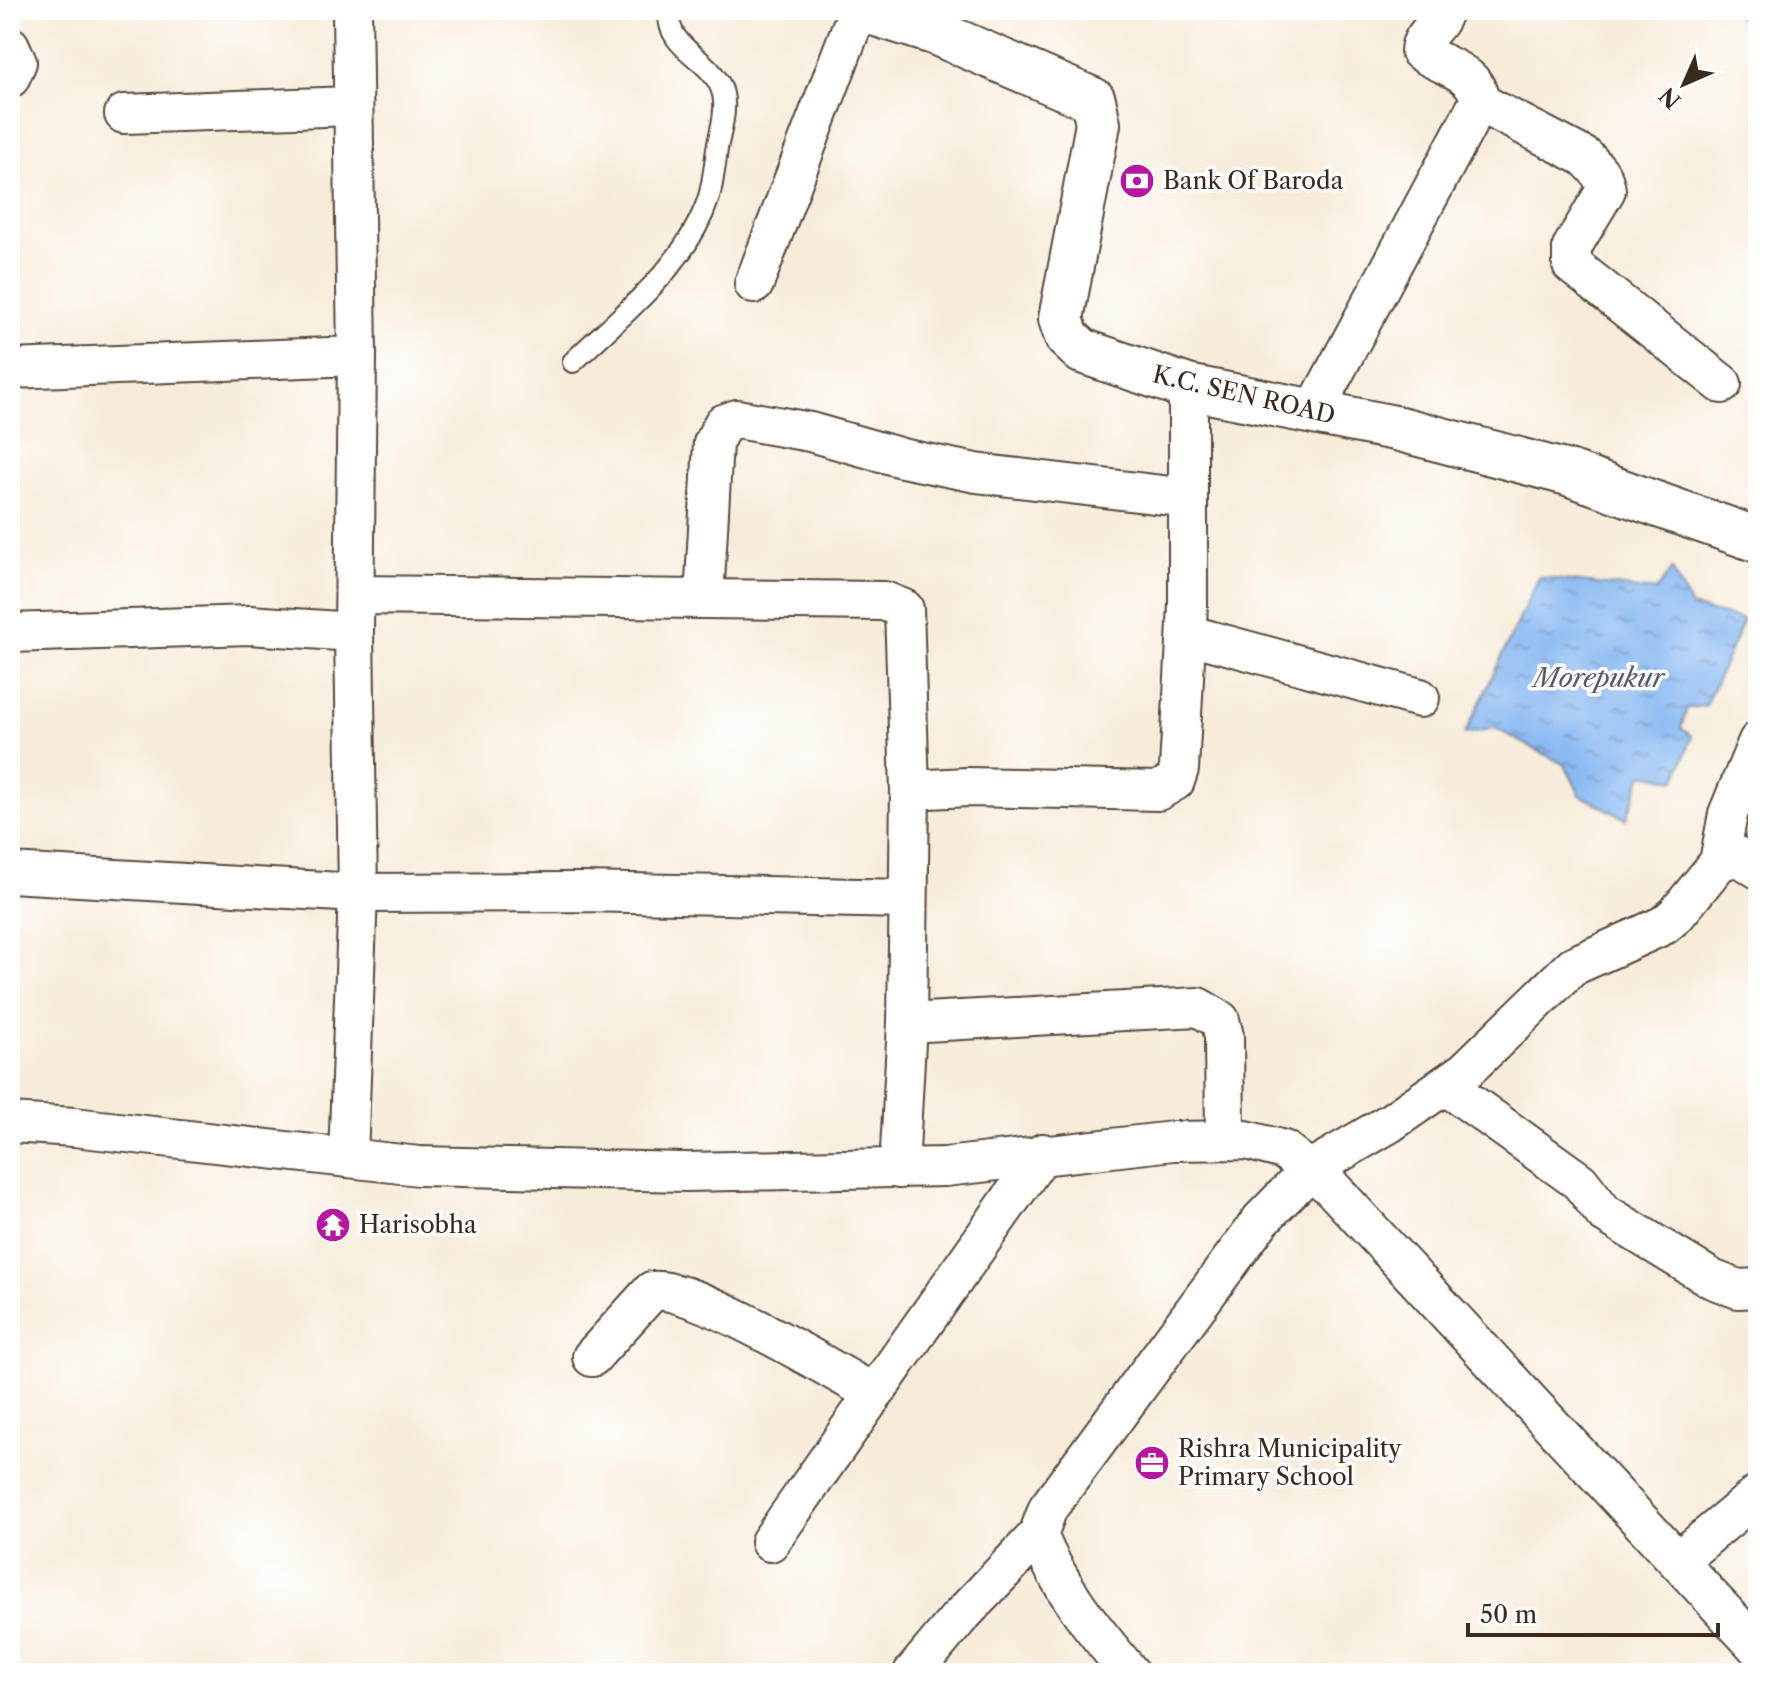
<svg xmlns="http://www.w3.org/2000/svg" width="1768" height="1683" font-family="'Libre Caslon Text',serif">
<defs>
<pattern id="grass-dots" width="8" height="8" patternUnits="userSpaceOnUse" patternTransform="scale(2)"><rect width="8" height="8" fill="#70ca92"/><path d="M2 2h.1M6 6h.1" fill="none" stroke="#5da477" stroke-width="1.8" stroke-linecap="round"/></pattern>
<pattern id="water-ripples" width="26" height="14" patternUnits="userSpaceOnUse" patternTransform="scale(2)"><rect width="26" height="14" fill="#86b7f2"/><path d="M2 4q2-2 4 0t4 0M15 11q2-2 4 0t4 0" fill="none" stroke="#6f95c3"/></pattern>
</defs>
<rect width="100%" height="100%" fill="#fff"/>
<filter id="ink" filterUnits="userSpaceOnUse"><feTurbulence type="fractalNoise" baseFrequency=".0125" numOctaves="2"/><feDisplacementMap in="SourceGraphic" scale="16" xChannelSelector="R" yChannelSelector="G"/><feConvolveMatrix kernelMatrix="1 2 1 2 8 2 1 2 1" color-interpolation-filters="sRGB"/></filter>
<filter id="wash" filterUnits="userSpaceOnUse"><feTurbulence type="fractalNoise" baseFrequency=".006" numOctaves="4" result="noise"/><feDisplacementMap in="SourceGraphic" scale="32" xChannelSelector="R" yChannelSelector="G"/><feGaussianBlur stdDeviation="1.8" result="paint"/><feColorMatrix in="noise" values="0 0 0 0 0 0 0 0 0 0 0 0 0 0 0 0 0 1.4 0 .05"/><feComposite in="paint" operator="in"/></filter>
<g filter="url(#wash)">
<rect width="100%" height="100%" fill="#f7ecda"/>
<path fill="url(#grass-dots)" stroke="#567a58" stroke-width="2" d="M 1732,10 L 1758,10 L 1758,39 Z"/>
<path fill="url(#water-ripples)" stroke="#607088" stroke-width="2" d="M 1672,569 L 1691,607 L 1744,620 L 1705,706 L 1687,708 L 1681,728 L 1692,736 L 1676,780 L 1643,774 L 1626,819 L 1580,795 L 1565,765 L 1495,728 L 1465,734 L 1539,577 L 1656,591 Z"/>
</g>
<g filter="url(#ink)">
<g fill="none" stroke-linecap="round" stroke-linejoin="round">
<defs>
<path id="lane" d="M 573,362 C 622,314 687,266 709,197 C 713,182 715,165 717,149 C 720,132 727,111 723,94 C 715,58 665,51 669,10"/>
<g id="street">
<path d="M 10,46 L 17,62 L 10,78"/>
<path d="M 1479,102 L 1585,157 C 1596,168 1604,175 1606,190 L 1572,247 L 1572,265 L 1722,384"/>
<path d="M 124,114 L 353,106"/>
<path d="M 754,284 L 858,10"/>
<path d="M 10,369 L 357,356"/>
<path d="M 1314,411 L 1479,102 C 1479,71 1440,66 1420,51 C 1421,34 1441,26 1443,10"/>
<path d="M 355,595 L 884,601 L 904,609 L 910,790 L 907,1023 L 899,1169"/>
<path d="M 704,599 L 713,443 L 723,424 L 737,419 L 810,432 L 902,458 L 976,473 L 1188,498"/>
<path d="M 10,633 L 249,625 L 354,632"/>
<path d="M 1187,634 L 1420,698"/>
<path d="M 910,790 L 967,787 L 1158,791 L 1175,781 L 1179,769 L 1188,605 L 1188,387"/>
<path d="M 1719,862 L 1728,814 L 1758,741"/>
<path d="M 10,873 L 358,893 L 581,892 L 908,899"/>
<path d="M 907,1023 L 1198,1007 L 1220,1020 L 1224,1036 L 1225,1140"/>
<path d="M 1445,1085 L 1580,1182 L 1604,1213 L 1712,1279 L 1738,1289 L 1758,1288"/>
<path d="M 10,1123 L 74,1127 L 419,1166 L 686,1172 L 945,1167 L 1173,1141 L 1246,1140 L 1284,1150 L 1330,1186 L 1758,1648"/>
<path d="M 348,1158 L 358,893 L 354,632 L 357,356 L 352,10"/>
<path d="M 592,1357 L 652,1291 C 692,1284 830,1370 872,1392"/>
<path d="M 770,1542 L 1043,1153"/>
<path d="M 1679,1560 L 1758,1494"/>
<path d="M 913,1673 L 958,1619 L 1038,1535"/>
<path d="M 1130,1673 C 1093,1629 1060,1589 1038,1535 L 1048,1508 L 1261,1220 L 1311,1169 L 1390,1123 L 1465,1071 L 1573,966 L 1664,925 L 1676,915 L 1719,862 L 1738,856 L 1758,869"/>
</g>
<path id="secondary" d="M 864,10 L 934,32 L 1093,100 L 1098,124 L 1061,319 L 1067,337 L 1082,351 L 1188,387 L 1400,429 L 1568,473 L 1758,540"/>
</defs>
<use href="#lane" stroke="#57473a" stroke-width="24"/>
<use href="#street" stroke="#57473a" stroke-width="42"/>
<use href="#secondary" stroke="#57473a" stroke-width="48"/>
<use href="#lane" stroke="#fff" stroke-width="20"/>
<use href="#street" stroke="#fff" stroke-width="38"/>
<use href="#secondary" stroke="#fff" stroke-width="44"/>
</g>
</g>
<defs>
<symbol id="bank-disc" viewBox="-11 -11 22 22"><circle r="9.5" fill="#b5179e" stroke="#fff"/><path d="M-6-4H6V4H-6ZM0-2.3a2.3 2.3 0 1 0 0 4.6a2.3 2.3 0 1 0 0-4.6Z" fill="#fff"/></symbol>
<symbol id="temple-disc" viewBox="-11 -11 22 22"><circle r="9.5" fill="#b5179e" stroke="#fff"/><path d="M0-6L5-2H3V0L6.5 2.5H4V6H1.5V3h-3V6H-4V2.5H-6.5L-3 0V-2H-5Z" fill="#fff"/></symbol>
<symbol id="office-disc" viewBox="-11 -11 22 22"><circle r="9.5" fill="#b5179e" stroke="#fff"/><path d="M-6-3h4V-5.5h4V-3h4V5H-6ZM-1-4.5V-3h2v-1.5ZM-6 0V1H6V0Z" fill="#fff"/></symbol>
</defs>
<g fill-rule="evenodd">
<use href="#bank-disc" x="1117" y="161" width="40" height="40"/>
<use href="#temple-disc" x="313" y="1205" width="40" height="40"/>
<use href="#office-disc" x="1132" y="1443" width="40" height="40"/>
</g>
<g text-anchor="middle" stroke-width="7" stroke-linejoin="round" paint-order="stroke">
<g font-size="24" fill="#3b2a1e" stroke="#fff" text-anchor="start">
<text x="1163" y="189">Bank Of Baroda</text>
<text x="359" y="1233">Harisobha</text>
<text x="1178" y="1457">Rishra Municipality<tspan x="1178" dy="28">Primary School</tspan></text>
</g>
<g font-size="24" fill="#3b2a1e" stroke="#fff">
<text transform="translate(1244 395) rotate(13)" y="8">K.C. SEN ROAD</text>
</g>
<g font-size="26" font-style="italic" fill="#555b68" stroke="#fff">
<text x="1599" y="687">Morepukur</text>
</g>
</g>
<rect width="1768" height="1683" fill="none" stroke="#fff" stroke-width="40"/>
<g transform="translate(1684 84) rotate(225)" stroke="#ffffff" stroke-width="6" paint-order="stroke">
<path d="M0-6L14 30L0 20L-14 30Z" fill="#3b2a1e"/>
<text y="-12" font-size="22" font-weight="bold" text-anchor="middle" fill="#3b2a1e">N</text>
</g>
<path d="M1468 1623v12h250v-12" fill="none" stroke="#3b2a1e" stroke-width="4"/>
<text x="1480" y="1623" font-size="24" fill="#3b2a1e" stroke="#ffffff" stroke-width="6" paint-order="stroke">50 m</text>
</svg>
